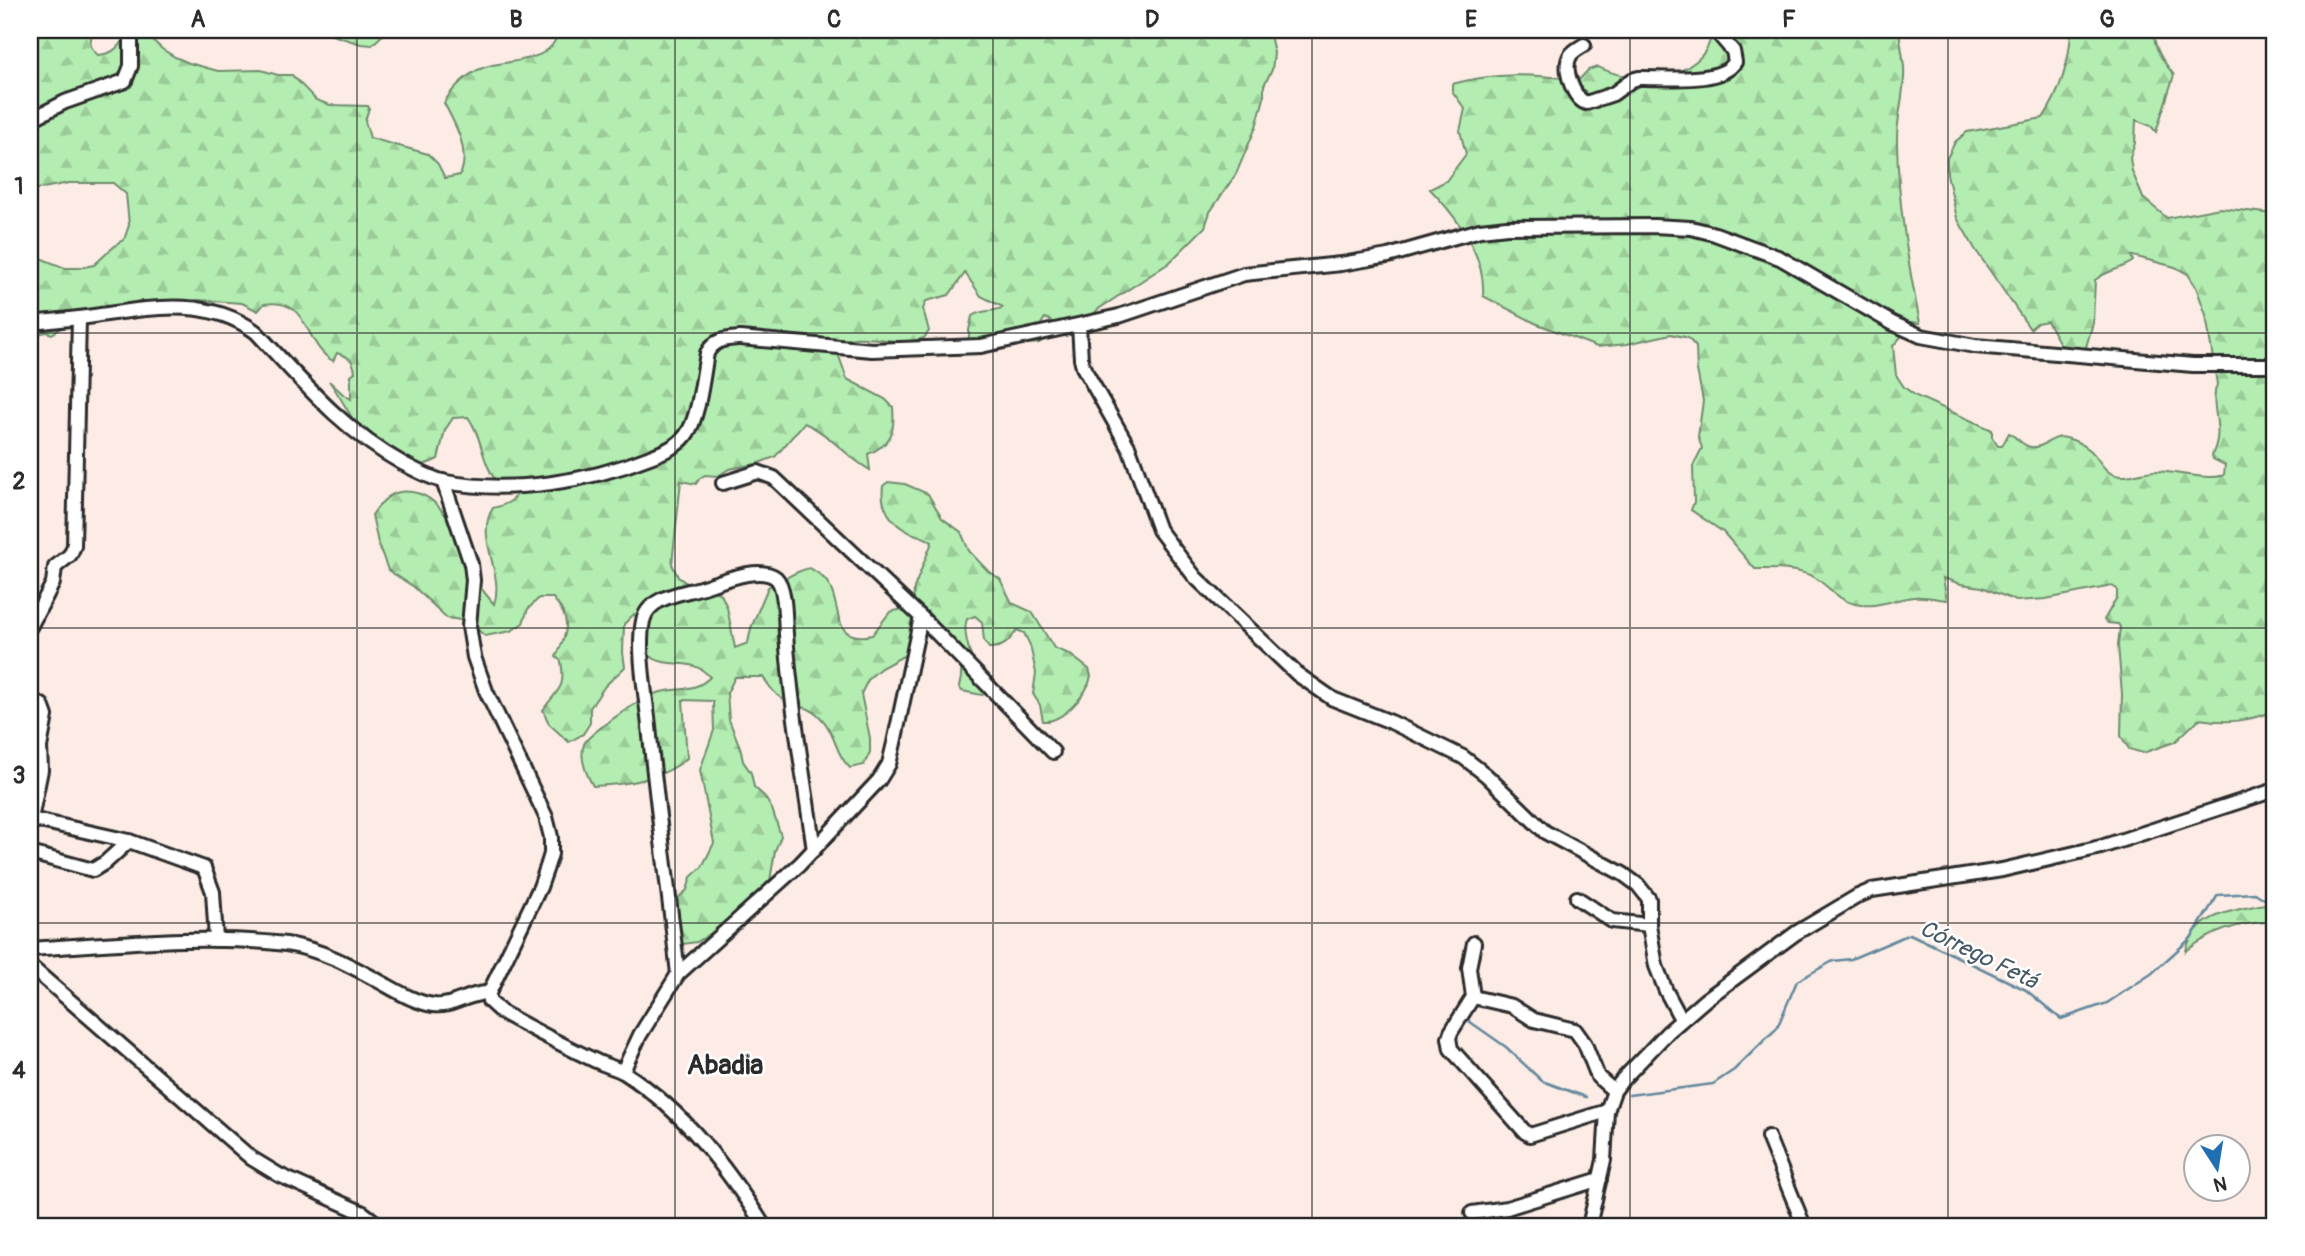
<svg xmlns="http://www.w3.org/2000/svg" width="2305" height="1256" font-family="Pangolin,sans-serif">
<defs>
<pattern id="forest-firs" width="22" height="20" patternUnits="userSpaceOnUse" patternTransform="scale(1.75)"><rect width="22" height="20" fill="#b3edb1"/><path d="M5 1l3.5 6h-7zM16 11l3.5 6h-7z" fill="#9acb98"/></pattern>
</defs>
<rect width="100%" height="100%" fill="#fcece5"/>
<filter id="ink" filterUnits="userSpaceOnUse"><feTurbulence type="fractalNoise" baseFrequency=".0143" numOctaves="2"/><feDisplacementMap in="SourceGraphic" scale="14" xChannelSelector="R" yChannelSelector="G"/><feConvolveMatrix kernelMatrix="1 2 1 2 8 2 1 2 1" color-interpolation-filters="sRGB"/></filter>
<g filter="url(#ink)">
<g fill="url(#forest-firs)" stroke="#6f8c6e" stroke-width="2">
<path d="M 30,30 L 93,30 C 90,41 88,47 98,55 C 116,54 120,45 128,30 L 142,30 L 162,49 L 175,57 L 189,63 L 218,71 L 261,70 L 278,75 L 292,75 L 316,100 L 330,105 L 368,106 L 369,108 L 365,121 L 370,138 L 428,154 L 438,164 L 445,178 L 460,175 C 471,151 455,124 444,103 C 453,87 468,73 485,67 C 510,59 554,64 558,30 L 1269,30 L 1274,53 L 1272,70 L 1264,85 L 1264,98 L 1256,127 L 1236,174 L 1210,212 L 1205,227 L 1169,263 L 1097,310 L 1079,335 C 1069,335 1056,322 1045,318 L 1041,324 L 1048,335 C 1046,337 1042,342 1039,343 C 1036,345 979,343 969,344 L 969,330 L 972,316 C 982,309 994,313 1003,307 L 981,296 L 965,273 L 949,295 L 926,301 L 923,309 L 929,331 L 924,338 C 894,349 861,327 835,345 L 847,379 L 885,399 L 893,407 C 895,432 892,444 868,454 L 870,470 C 846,457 829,433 804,423 L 775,457 L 756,464 L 729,469 L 718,476 L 705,475 L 700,478 L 696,484 L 681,481 L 672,564 L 678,577 L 694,588 L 708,588 L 721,594 L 727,607 L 735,648 L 748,643 L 751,628 L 768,587 C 783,581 794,571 810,568 C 818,573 826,578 830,587 C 842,611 832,643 872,635 L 890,612 L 907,608 L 913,611 L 914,588 L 932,542 C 926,537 919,536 911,533 C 891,524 880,507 883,486 L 888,482 L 905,484 L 928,494 L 942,518 L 961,532 L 969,551 L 988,571 L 1000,579 L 1012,603 L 1032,612 L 1054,648 L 1069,654 L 1089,669 L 1091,676 C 1088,694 1062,723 1043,721 L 1040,705 L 1033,694 L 1036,673 L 1030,645 L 1024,633 L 1017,630 C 1009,641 1005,648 989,648 L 984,641 L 982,622 L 975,616 L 967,619 C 960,637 978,675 987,693 L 982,695 L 962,691 L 959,687 C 969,653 944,639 923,617 L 907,654 L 881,668 L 869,678 L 861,694 L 870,738 L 870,752 L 864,765 L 850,768 C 835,754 835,731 820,717 C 809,705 793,706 781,698 C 773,693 768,684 763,677 L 735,677 L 727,693 L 729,720 L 740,747 L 743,761 L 751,773 L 754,787 L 764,796 L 772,809 L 781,836 L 775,851 L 770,881 L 763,894 L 710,934 L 697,942 L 683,944 L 678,931 L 674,902 L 687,890 L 691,877 L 702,867 L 714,843 L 700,770 L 714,730 L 713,701 L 683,700 L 687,758 C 663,780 625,785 593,786 C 586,774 579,759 584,744 C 589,733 642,698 654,694 C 675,687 695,693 710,677 C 689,654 672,672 648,655 L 642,627 L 634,614 L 624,624 L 623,653 L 625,667 L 605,686 L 590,708 L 590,723 L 583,734 L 569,742 L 549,724 L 543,710 C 558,688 566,690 561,661 L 556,657 C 567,632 573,621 553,598 L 539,598 L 528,609 L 523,623 L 511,631 L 485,636 L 468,621 L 447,618 L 414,587 L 388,570 L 378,543 L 372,515 C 383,499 393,489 412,492 C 449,497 462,550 475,578 C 479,587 488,597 494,604 C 505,573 474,537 493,508 C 509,504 517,500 521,484 L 500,486 C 480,463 484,439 468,417 L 453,418 L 445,430 L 438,459 C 376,491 358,419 329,381 L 344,395 L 351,399 L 351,375 L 355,372 C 353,359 349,357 337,353 L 333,361 C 303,344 310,296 264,304 L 258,311 L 242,303 L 198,300 L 68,323 L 52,334 L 46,332 L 30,336 L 30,254 L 65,268 L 78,268 L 94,265 L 119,242 L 124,240 L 129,225 L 126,194 L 113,183 L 69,183 L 38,189 L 30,188 Z"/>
<path d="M 330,30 L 388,30 L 372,45 L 361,44 L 329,34 Z"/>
<path d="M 1711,30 L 1899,30 C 1900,42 1903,55 1904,67 C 1906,89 1896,118 1897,142 C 1898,203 1908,263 1920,323 L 1910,322 L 1904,324 L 1905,332 L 1893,346 L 1896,375 L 1904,387 L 1916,396 L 1992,430 L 1992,437 L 1998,446 L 2002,446 L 2009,433 C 2017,437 2022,446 2031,447 C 2045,449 2052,434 2066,438 C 2074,440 2084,445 2090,450 C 2098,457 2102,469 2112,474 C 2125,480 2141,471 2155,471 C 2172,471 2211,481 2224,475 L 2225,465 L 2213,459 L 2212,455 C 2226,427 2208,408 2217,384 L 2206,315 L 2196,287 L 2188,274 L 2175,267 L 2133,256 L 2131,256 L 2133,261 C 2121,270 2107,270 2095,280 L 2093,323 L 2084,354 L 2072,357 L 2060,344 L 2047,321 L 2037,323 L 2030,329 L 1975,249 L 1957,218 L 1947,174 L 1947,158 L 1955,142 L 1967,132 L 2043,118 C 2060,93 2070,60 2071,30 L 2154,30 C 2153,48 2163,61 2174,75 L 2156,132 L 2151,126 L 2136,120 L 2135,143 L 2130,158 L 2132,171 L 2143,198 L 2167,218 L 2220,208 L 2275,214 L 2275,711 C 2248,721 2228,724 2199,719 L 2175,742 L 2143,753 L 2129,749 L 2121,736 L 2122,694 L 2118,645 L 2120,627 L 2118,624 L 2108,623 L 2104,620 L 2117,597 L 2117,589 L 2112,586 L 2046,599 L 2016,601 L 1982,587 L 1961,584 L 1943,578 L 1947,600 C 1937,599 1924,596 1914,597 C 1894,599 1875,609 1855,604 C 1837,600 1829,586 1814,577 C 1797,568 1773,569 1755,569 L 1723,532 L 1691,510 L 1694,502 L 1693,466 L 1702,448 L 1698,437 L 1703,401 L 1697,370 L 1696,347 L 1688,338 L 1671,334 L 1627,344 L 1597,347 L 1535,323 L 1483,296 C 1486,255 1456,216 1430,189 L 1446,181 L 1466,154 L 1460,131 L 1465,109 L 1452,91 L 1452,84 C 1495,72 1535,74 1579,80 L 1588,70 L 1597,67 C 1612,72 1625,81 1638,70 C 1645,72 1653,76 1660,76 C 1684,74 1712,56 1711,30 Z"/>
<path d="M 2275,902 L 2275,922 C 2243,921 2212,931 2186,951 C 2194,911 2243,909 2275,902 Z"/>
</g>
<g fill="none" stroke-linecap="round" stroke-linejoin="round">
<g stroke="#63889d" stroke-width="2.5">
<path d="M 1466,1019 L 1506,1047 L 1542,1081 L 1586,1097"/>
<path d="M 1629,1095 L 1713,1084 L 1734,1070 L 1777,1028 L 1797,981 L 1833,961 L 1851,959 L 1910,934 L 2026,990 L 2061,1019 L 2107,1003 L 2151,974 L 2191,938 L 2218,895 L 2255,893 L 2275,906"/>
</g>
<defs>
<g id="minor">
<path d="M 1584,45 C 1579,48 1573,51 1570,56 C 1563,69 1573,98 1586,103 L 1613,94 L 1632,80 L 1639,78 C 1663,77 1721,85 1735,62 L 1733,51 L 1715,30"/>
<path d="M 30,120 L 65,102 L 125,81 L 131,66 L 131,30"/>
<path d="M 30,323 C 51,321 73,319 94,316 C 150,308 208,296 256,332 C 303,382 341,429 402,463 C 415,470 432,479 446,482 C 512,494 588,482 650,457 C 663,452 677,447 686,435 C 699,418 703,375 707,353 C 715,339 725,339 740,338 L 872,350 L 981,346 L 1119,316 L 1244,274 L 1341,264 L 1388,256 L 1480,230 L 1507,227 L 1654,226 L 1691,228 L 1715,234 L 1780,258 L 1892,323 L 1921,336 L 1975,346 L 2193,365 L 2275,365"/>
<path d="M 1079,326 L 1081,359 L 1083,367 L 1129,448 L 1159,530 L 1195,577 L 1297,674 L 1333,699 L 1391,722 L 1463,757 L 1486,775 L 1545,832 L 1623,874 L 1638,885 L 1649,899 L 1649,925 L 1656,966 L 1666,991 L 1681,1019"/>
<path d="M 443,481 L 471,564 L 473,580 L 469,626 L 474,657 L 486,691 L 546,817 L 551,837 L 551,854 L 547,867 L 540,887 L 489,993 L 489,1001 L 501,1012 C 532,1029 564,1046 596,1061 C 606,1066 617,1068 625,1073 C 685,1112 726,1167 764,1226"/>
<path d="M 723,483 L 758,472 L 774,478 L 921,617 L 1053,752"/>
<path d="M 30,627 L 53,583 L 55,567 L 70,555 L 74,546 L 79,318"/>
<path d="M 30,699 L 42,705 L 46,716 L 40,747 L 41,770 L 31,819 L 129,841 L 204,868 L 213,892 L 216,940"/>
<path d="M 30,853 L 93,870 L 106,862 L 129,841"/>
<path d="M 1577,898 L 1612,921 L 1649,925"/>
<path d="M 1474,943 L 1469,968 L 1473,997 L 1451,1032 L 1449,1038 L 1451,1049 L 1525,1132 L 1530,1135 L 1607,1111"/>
<path d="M 30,949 C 113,944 202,934 286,944 C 321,949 353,967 384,984 C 400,993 415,1002 433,1005 C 453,1008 469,992 489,993"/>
<path d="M 30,966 L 251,1158 L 279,1175 L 363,1213 L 380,1226"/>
<path d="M 678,974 C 669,892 657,809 649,726 C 646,696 637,650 643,621 C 648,597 680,594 700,588 C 718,583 759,564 776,578 C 786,587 785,621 786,634 C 791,706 804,778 814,850"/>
<path d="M 1473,997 L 1512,1006 L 1534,1020 L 1575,1030 L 1585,1044 L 1598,1077 L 1614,1091"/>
<path d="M 623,1071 L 640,1035 L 678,974 L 800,864 L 879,780 L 889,764 L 894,743 L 921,617"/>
<path d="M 1768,1137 L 1804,1226"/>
<path d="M 1472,1213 L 1507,1208 L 1600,1179"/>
<path d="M 1589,1226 L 1604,1160 L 1607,1111 L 1614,1091 L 1623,1079 L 1668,1032 L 1705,1000 L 1796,933 L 1858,896 L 1872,890 L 2002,870 L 2101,847 L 2275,790"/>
</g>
</defs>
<use href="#minor" stroke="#2b2b2b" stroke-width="18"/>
<use href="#minor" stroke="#fff" stroke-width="12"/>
</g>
</g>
<path fill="none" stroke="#2b2b2b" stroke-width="2" stroke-opacity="0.55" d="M 357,30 L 357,1226M 675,30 L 675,1226M 993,30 L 993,1226M 1312,30 L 1312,1226M 1630,30 L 1630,1226M 1948,30 L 1948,1226M 30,333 L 2275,333M 30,628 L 2275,628M 30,923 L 2275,923"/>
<g text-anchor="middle" stroke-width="5" stroke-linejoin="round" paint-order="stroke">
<g font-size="23" font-style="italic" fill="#475a64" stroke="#fff">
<text transform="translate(1979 954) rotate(26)" y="8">Córrego Fetá</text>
</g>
<g font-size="28" font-weight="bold" fill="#2b2b2b" stroke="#fff">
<text x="725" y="1074">Abadia</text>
</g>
</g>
<rect width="2305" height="1256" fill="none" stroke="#fff" stroke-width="77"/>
<g transform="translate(2217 1168) rotate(168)"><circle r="33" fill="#ffffff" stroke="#aaaaaa" stroke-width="2"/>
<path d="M0-5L12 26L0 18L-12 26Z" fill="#1f6fb2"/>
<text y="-10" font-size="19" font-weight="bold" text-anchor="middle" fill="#2b2b2b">N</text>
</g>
<rect x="38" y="38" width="2228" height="1180" fill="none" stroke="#2b2b2b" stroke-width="2.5"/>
<g font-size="23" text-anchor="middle" font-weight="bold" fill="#2b2b2b">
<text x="198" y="27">A</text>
<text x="516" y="27">B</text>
<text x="834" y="27">C</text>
<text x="1152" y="27">D</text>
<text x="1471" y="27">E</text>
<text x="1789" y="27">F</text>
<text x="2107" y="27">G</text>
<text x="19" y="194">1</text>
<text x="19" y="489">2</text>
<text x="19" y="783">3</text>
<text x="19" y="1078">4</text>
</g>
</svg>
